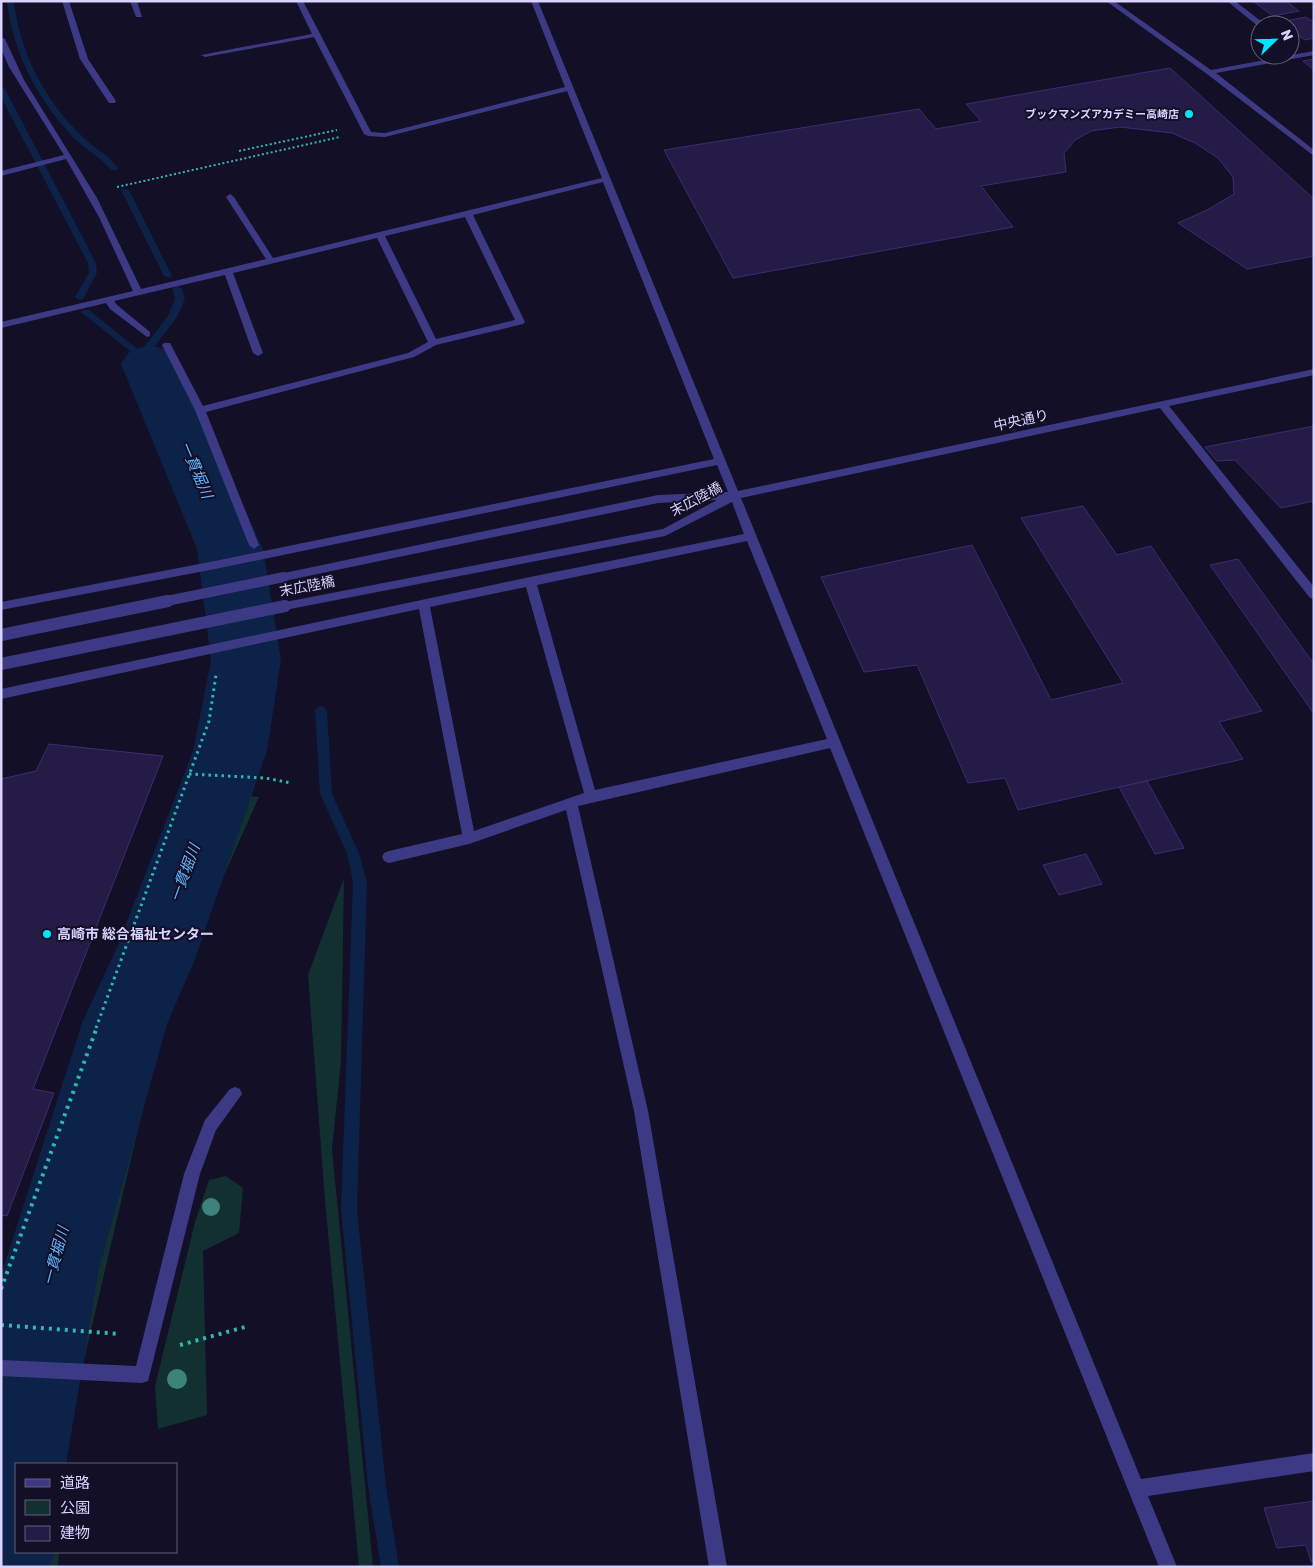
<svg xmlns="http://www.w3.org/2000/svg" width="1315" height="1568" font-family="Rubik,'Noto Sans JP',sans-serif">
<rect width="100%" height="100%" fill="#130f26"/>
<g fill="#12302f">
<path d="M 246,796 L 259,797 L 168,1001 L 70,1420 L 66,1464 L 32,1464 L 67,1271 L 90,1229 L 114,1121 L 164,968 L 216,854 Z"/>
<path d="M 344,878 L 341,1061 L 332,1149 L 373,1567 L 359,1567 L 325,1200 L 308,975 Z"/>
<path d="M 226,1176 L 243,1188 L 239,1233 L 203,1251 L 207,1415 L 158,1429 L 155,1386 L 195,1222 L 209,1180 Z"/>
<path d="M 20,1552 L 59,1552 L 58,1567 L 18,1567 Z"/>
</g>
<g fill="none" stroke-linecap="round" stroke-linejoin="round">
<g fill="#0c2248" fill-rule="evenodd">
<path d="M 7,1 L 14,1 C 20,54 45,101 84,138 C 95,149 109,155 118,168 L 117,170 L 111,170 C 101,157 87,151 76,140 C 39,102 13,55 7,1 Z"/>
<path d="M 1,87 L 5,89 L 96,263 L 97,273 L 83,299 L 80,300 L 75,297 L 89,273 L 88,263 L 1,97 Z"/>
<path d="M 122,188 L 129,190 L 172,276 L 171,278 L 164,276 L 121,190 Z"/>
<path d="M 177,286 L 182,289 L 185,299 L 177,317 L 154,347 L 155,364 L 150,367 L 81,312 L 83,310 L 89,310 L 145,355 L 144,347 L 168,316 L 175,299 L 172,289 Z"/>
<path d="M 321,706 L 325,708 L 327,711 L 332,794 L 359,853 L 367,882 L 357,1210 L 386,1486 L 399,1567 L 381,1567 L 368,1486 L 341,1210 L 353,882 L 347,853 L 320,794 L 315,711 L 317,708 Z"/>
</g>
<path fill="#0c2248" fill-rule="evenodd" d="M 150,345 L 170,351 L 179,364 L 263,549 L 281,660 L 267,751 L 195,959 L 167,1024 L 99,1269 L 66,1464 L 16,1464 L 16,1552 L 55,1552 L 55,1554 L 49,1567 L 1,1567 L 1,1279 L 3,1269 L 82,1023 L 117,947 L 193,751 L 211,660 L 197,549 L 121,364 L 130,351 Z"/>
</g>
<g fill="#241b47" stroke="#3b2d73">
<path d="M 1253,1 L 1286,1 L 1299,11 L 1273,16 Z"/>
<path d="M 1306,17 L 1314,22 L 1314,38 L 1305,40 L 1290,29 L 1290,25 L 1280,22 Z"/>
<path d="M 1314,59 L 1314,70 L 1303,61 Z"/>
<path d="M 1170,68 L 1314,199 L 1314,256 L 1247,269 L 1178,223 L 1207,210 L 1234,194 L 1233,177 L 1218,158 L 1195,143 L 1172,133 L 1120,127 L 1091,131 L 1075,140 L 1064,153 L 1066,172 L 981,186 L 1013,227 L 733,278 L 664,150 L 919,109 L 936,129 L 981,121 L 966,104 Z"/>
<path d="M 1314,426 L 1314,501 L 1281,508 L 1235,460 L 1217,461 L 1205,447 Z"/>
<path d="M 1083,506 L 1117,555 L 1151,546 L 1262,711 L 1219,722 L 1243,759 L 1018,810 L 1005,778 L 968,783 L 917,665 L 864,672 L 821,577 L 972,545 L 1051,700 L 1123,683 L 1021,518 Z"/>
<path d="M 1238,559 L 1314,664 L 1314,714 L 1210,565 Z"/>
<path d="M 49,744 L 163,756 L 33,1089 L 54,1093 L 7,1216 L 1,1215 L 1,779 L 36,771 Z"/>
<path d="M 1147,781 L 1184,848 L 1155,854 L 1119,787 Z"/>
<path d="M 1086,854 L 1102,884 L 1059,895 L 1043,865 Z"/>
<path d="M 1314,1501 L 1314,1561 L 1311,1562 L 1306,1545 L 1277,1548 L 1264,1508 Z"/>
</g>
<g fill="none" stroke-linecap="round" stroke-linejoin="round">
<g stroke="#2fb8b0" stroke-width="2" stroke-dasharray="2 2.5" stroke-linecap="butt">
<path d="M 239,151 L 337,130"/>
<path d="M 117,187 L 340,137"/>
</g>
<g stroke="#2fb8b0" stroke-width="3" stroke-dasharray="2.5 4" stroke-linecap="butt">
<path d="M 189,774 L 265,778 L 291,783"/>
<path d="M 96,1028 L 209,721 L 216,675"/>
</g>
<g stroke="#2fb8b0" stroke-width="4" stroke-dasharray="3 5" stroke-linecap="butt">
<path d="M 1,1289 L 97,1027"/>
<path d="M 1,1325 L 120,1334"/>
<path d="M 180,1345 L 245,1327"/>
</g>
<g fill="#3d3a85" fill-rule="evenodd">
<path d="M 62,1 L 69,1 L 88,59 L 116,101 L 115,103 L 109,103 L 80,59 Z"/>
<path d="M 130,1 L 137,1 L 142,17 L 136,17 Z"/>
<path d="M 296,1 L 303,1 L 371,132 L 385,133 L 565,87 L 531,1 L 538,1 L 738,491 L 1314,369 L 1314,375 L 1169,406 L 1314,587 L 1314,599 L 1310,598 L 1160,408 L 741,498 L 1141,1479 L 1314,1453 L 1314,1471 L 1148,1496 L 1177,1567 L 1159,1567 L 830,748 L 578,806 L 648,1111 L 727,1567 L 709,1567 L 634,1111 L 566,810 L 469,844 L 389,863 L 384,861 L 382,857 L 384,853 L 389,851 L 462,834 L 419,609 L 1,699 L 1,689 L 530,577 L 744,534 L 732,502 L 665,536 L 285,610 L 279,606 L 285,602 L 663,529 L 717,500 L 658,503 L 284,581 L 278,577 L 284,573 L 658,495 L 728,492 L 717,465 L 215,569 L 1,610 L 1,602 L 215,561 L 714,459 L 603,182 L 473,215 L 525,322 L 523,324 L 436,345 L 414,357 L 206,412 L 259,545 L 254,549 L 249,545 L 195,410 L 162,345 L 164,343 L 170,343 L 203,406 L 408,353 L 428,342 L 377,238 L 233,273 L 263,353 L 258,356 L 253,353 L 225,275 L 114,301 L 117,305 L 150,332 L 150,336 L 147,337 L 110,309 L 106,303 L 1,328 L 1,322 L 133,291 L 99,217 L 66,159 L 1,176 L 1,171 L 64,155 L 9,67 L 1,49 L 1,37 L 5,39 L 24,80 L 97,198 L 141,289 L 266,259 L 226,197 L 230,194 L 234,197 L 273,258 L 602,178 L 567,91 L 385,137 L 368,136 L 364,134 L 314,37 L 205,57 L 201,55 L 312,34 ZM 465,217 L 515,320 L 436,339 L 385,236 ZM 747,541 L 827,739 L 595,790 L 537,585 ZM 526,587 L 584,793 L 474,831 L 430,607 Z"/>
<path d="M 1106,1 L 1114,1 L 1211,70 L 1314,51 L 1314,55 L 1216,73 L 1314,150 L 1314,156 L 1207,74 Z"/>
<path d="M 1227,1 L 1235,1 L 1266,25 L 1259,27 Z"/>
<path d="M 235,1087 L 240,1089 L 242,1094 L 216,1130 L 200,1174 L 148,1381 L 142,1383 L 1,1376 L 1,1360 L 136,1366 L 184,1174 L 205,1120 L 230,1089 Z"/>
</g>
<path stroke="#3d3a85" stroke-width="10" d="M 162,602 L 284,577"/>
<g stroke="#3d3a85" stroke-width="12">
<path d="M 1,635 L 168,601"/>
<path d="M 1,664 L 285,606"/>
</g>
</g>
<g fill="#3d827b">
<circle cx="211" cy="1207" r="9"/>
<circle cx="177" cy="1379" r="10"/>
</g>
<g fill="#00e5ff" stroke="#130f26" stroke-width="2">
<circle cx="1189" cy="114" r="5"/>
<circle cx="47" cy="934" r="5"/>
</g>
<g text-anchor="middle" stroke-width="4" stroke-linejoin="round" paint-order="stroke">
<g font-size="11" font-weight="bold" fill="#d9d4ff" stroke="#130f26" text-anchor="end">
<text x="1179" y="118">ブックマンズアカデミー高崎店</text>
</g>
<g font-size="14" fill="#d9d4ff" stroke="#130f26">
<text transform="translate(1021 420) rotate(-12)" y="5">中央通り</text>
<text transform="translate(696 499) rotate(-28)" y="5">末広陸橋</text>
<text transform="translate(307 586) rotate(-11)" y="5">末広陸橋</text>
</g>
<g font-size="14" font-weight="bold" fill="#d9d4ff" stroke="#130f26" text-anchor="start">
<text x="57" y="939">高崎市 総合福祉センター</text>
</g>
<g font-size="15" font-style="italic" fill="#62b6ff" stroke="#130f26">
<text transform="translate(196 470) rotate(67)" y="5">一貫堀川</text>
<text transform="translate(185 873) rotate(-70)" y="5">一貫堀川</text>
<text transform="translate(56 1256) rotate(-75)" y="5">一貫堀川</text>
</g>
</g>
<rect width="1315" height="1568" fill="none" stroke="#d9d4ff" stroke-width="5"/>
<rect x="15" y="1463" width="162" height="90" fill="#130f26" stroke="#625e7d"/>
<rect x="25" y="1479" width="25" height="8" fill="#3d3a85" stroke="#625e7d"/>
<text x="60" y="1488" font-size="15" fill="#d9d4ff">道路</text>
<rect x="25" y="1500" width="25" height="15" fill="#12302f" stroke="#625e7d"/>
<text x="60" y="1513" font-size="15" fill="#d9d4ff">公園</text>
<rect x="25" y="1526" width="25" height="15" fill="#241b47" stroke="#625e7d"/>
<text x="60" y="1538" font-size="15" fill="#d9d4ff">建物</text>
<g transform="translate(1275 40) rotate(67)"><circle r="24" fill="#130f26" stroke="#625e7d"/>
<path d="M0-4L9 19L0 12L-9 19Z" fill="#00e5ff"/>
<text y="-8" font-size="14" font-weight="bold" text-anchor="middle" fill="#d9d4ff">N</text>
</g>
</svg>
